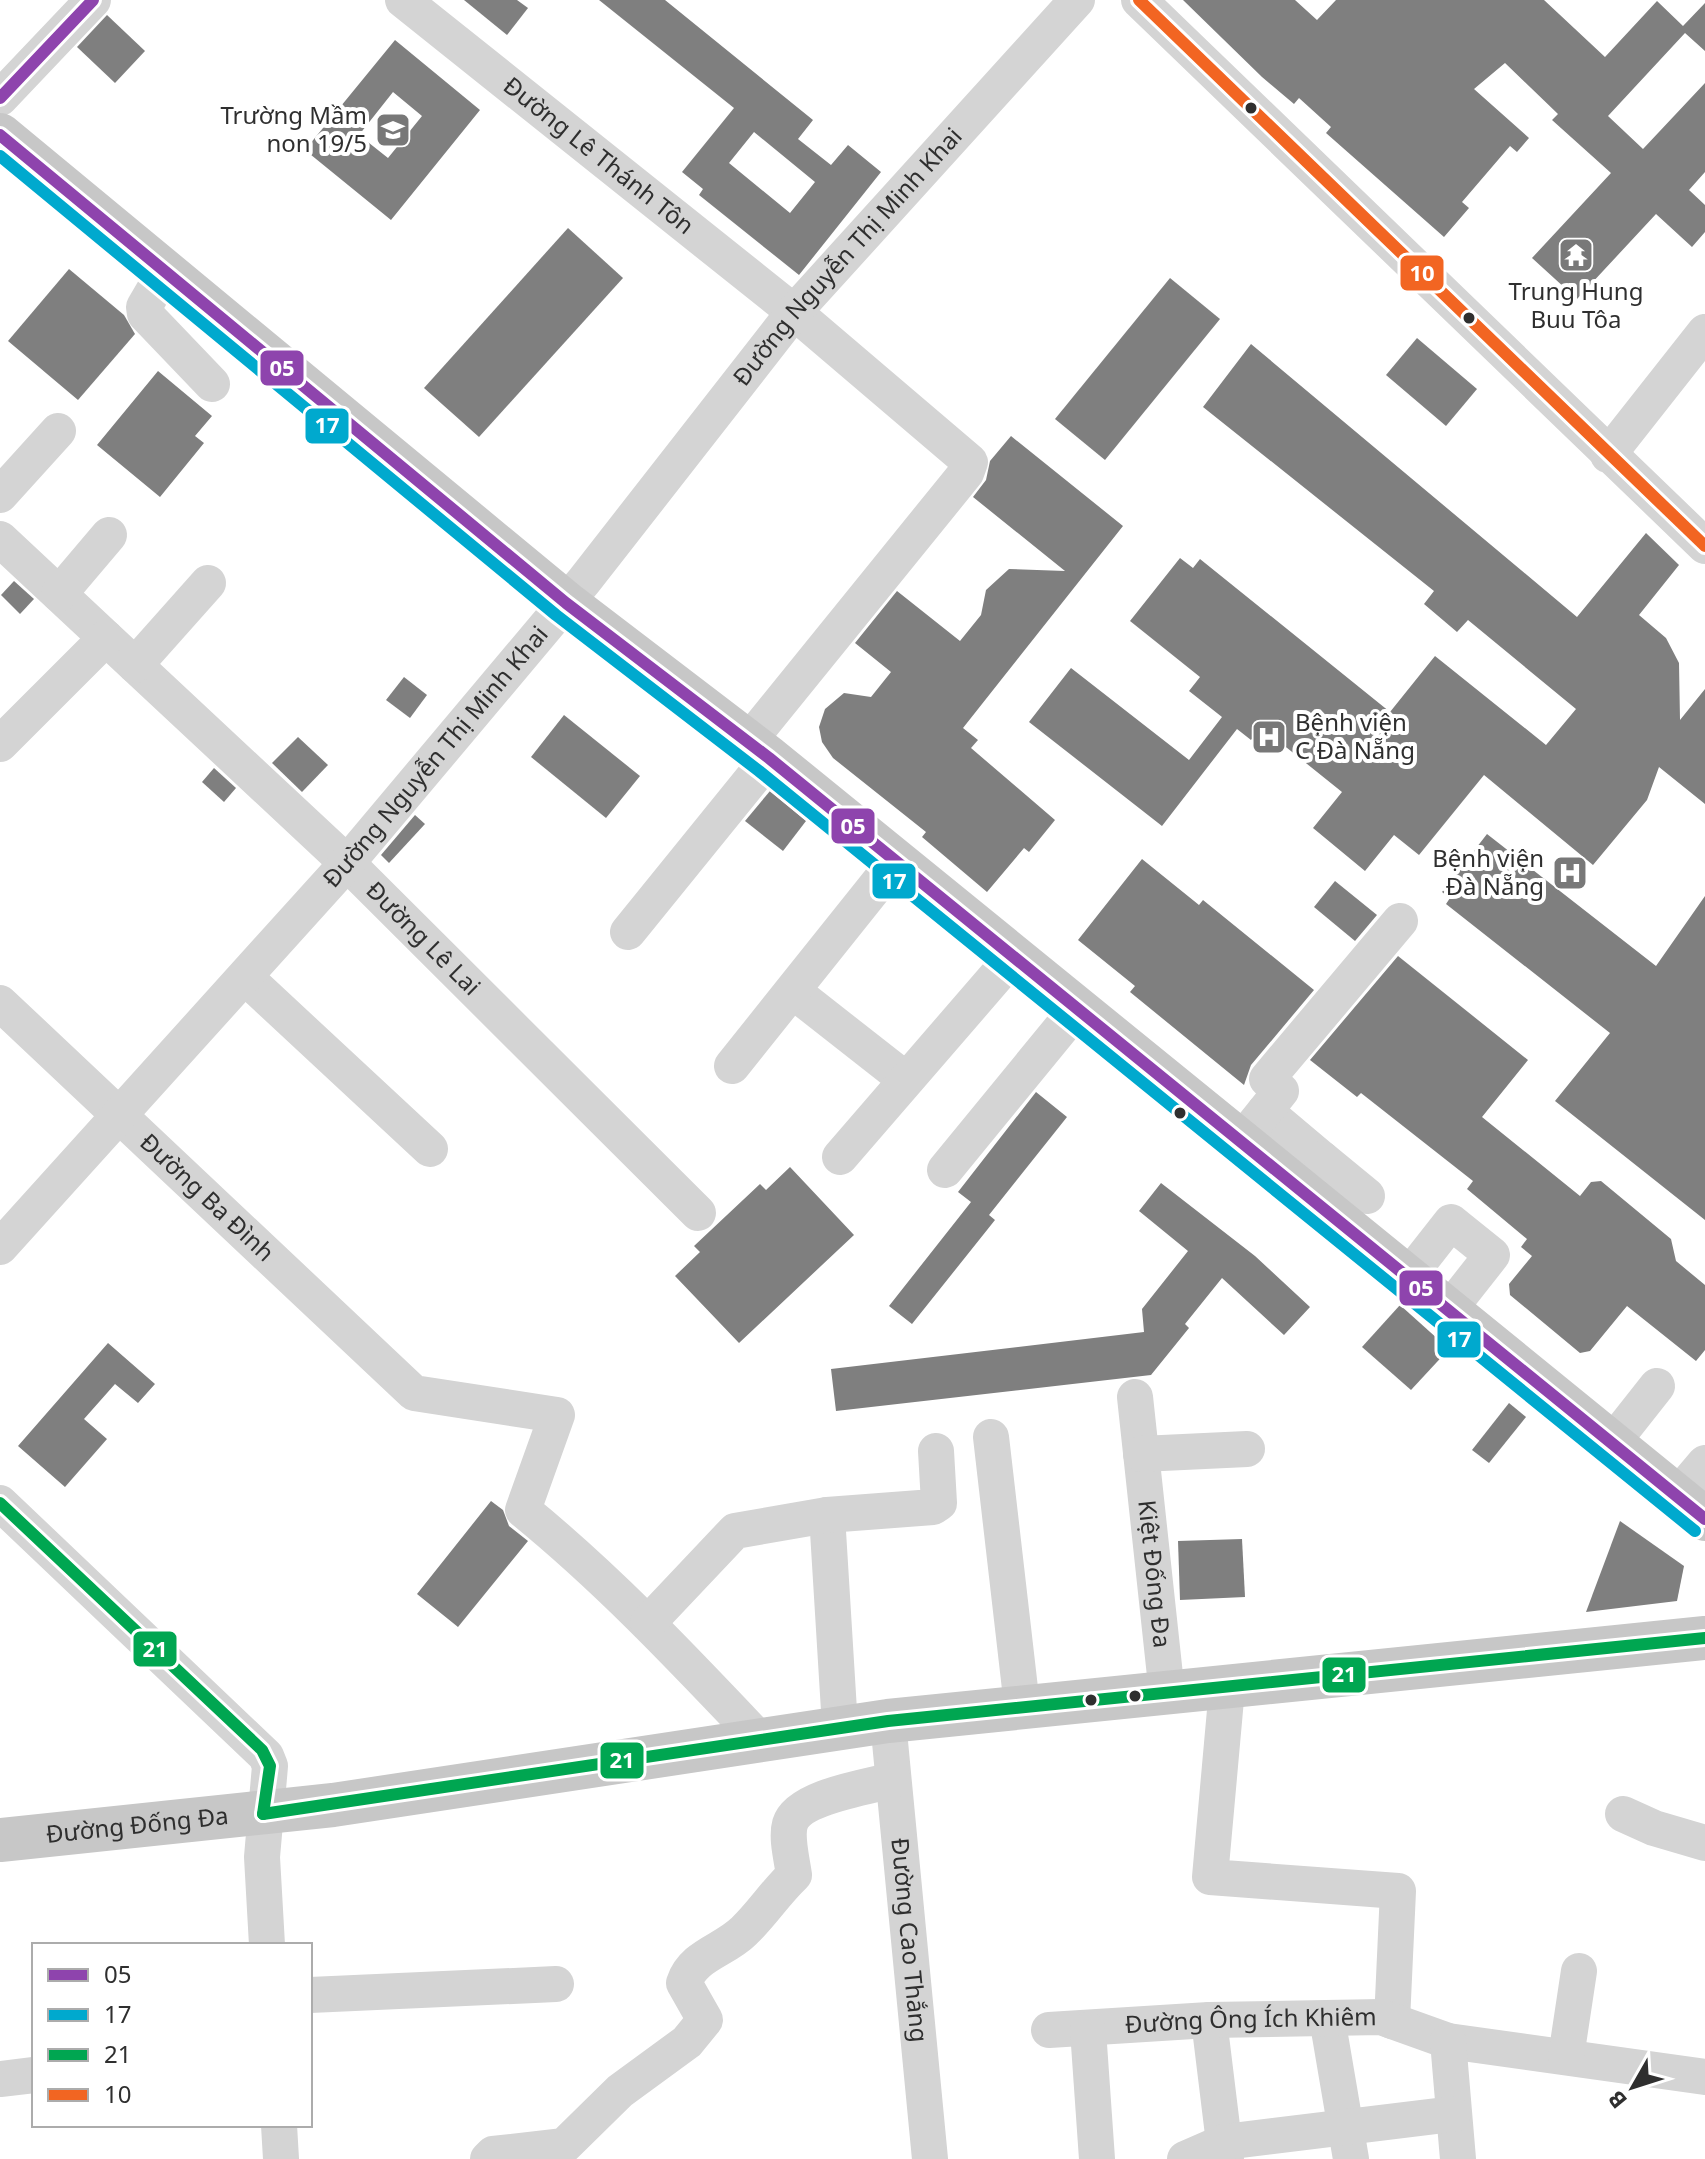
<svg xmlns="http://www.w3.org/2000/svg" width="1705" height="2159" font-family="'Noto Sans',sans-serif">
<rect width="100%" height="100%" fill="#fff"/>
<g fill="#7f7f7f" fill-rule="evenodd">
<path d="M 464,0 L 517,0 L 528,8 L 507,35 Z"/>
<path d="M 599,0 L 665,0 L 813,120 L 798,139 L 831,165 L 848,145 L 881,172 L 799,275 L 699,195 L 703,189 L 682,172 L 734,108 ZM 754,132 L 815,182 L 790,213 L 729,163 Z"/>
<path d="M 1183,0 L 1295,0 L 1317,20 L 1336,0 L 1544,0 L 1605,57 L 1657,1 L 1683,26 L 1705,3 L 1705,51 L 1685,33 L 1608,116 L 1643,149 L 1705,83 L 1705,172 L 1689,190 L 1705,205 L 1705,232 L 1692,247 L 1656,214 L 1577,299 L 1532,258 L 1611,173 L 1552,120 L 1558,114 L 1505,63 L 1474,89 L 1529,138 L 1517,152 L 1510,146 L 1462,202 L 1469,208 L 1444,237 L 1326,133 L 1331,127 L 1299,98 L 1294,104 L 1262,77 Z"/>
<path d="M 107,15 L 145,51 L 115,83 L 77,47 Z"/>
<path d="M 395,40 L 480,110 L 391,220 L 305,150 ZM 393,92 L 422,116 L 388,158 L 359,135 Z"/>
<path d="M 568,228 L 623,278 L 479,437 L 424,388 Z"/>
<path d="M 69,269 L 124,315 L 135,334 L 78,400 L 8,341 Z"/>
<path d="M 1170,278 L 1220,319 L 1105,460 L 1055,419 Z"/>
<path d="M 1417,338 L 1477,389 L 1446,426 L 1386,375 Z"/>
<path d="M 1251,344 L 1577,617 L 1646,533 L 1679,565 L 1639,615 L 1666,638 L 1679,663 L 1680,720 L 1705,689 L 1705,804 L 1659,767 L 1647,800 L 1593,865 L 1484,775 L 1419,855 L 1394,835 L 1365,871 L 1313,828 L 1342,792 L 1261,727 L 1251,740 L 1237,729 L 1162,826 L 1029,722 L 1071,668 L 1189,760 L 1222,717 L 1189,691 L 1200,677 L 1130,621 L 1180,558 L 1193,568 L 1200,559 L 1390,712 L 1435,656 L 1546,745 L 1576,709 L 1468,620 L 1457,632 L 1424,604 L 1434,591 L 1203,407 Z"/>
<path d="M 158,371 L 212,416 L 195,436 L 204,443 L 160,497 L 97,445 Z"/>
<path d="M 1011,436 L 1123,526 L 963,728 L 978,740 L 971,748 L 1055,820 L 1029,852 L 1024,848 L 987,892 L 922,837 L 926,832 L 833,758 L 822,742 L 819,727 L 825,709 L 844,693 L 871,697 L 891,672 L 855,643 L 897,591 L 960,641 L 981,615 L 986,590 L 1009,569 L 1065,571 L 973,497 L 986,480 L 990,461 Z"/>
<path d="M 14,581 L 34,599 L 20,614 L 1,595 Z"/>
<path d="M 404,677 L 427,695 L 410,718 L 386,700 Z"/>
<path d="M 564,715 L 640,776 L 606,818 L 531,757 Z"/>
<path d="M 298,737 L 328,765 L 302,792 L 272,763 Z"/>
<path d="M 214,768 L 236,788 L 224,802 L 202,782 Z"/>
<path d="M 770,791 L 806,821 L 783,851 L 745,821 Z"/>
<path d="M 415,815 L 425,824 L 389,863 L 381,855 Z"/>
<path d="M 1487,834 L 1656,966 L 1705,896 L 1705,1220 L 1555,1101 L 1610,1033 L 1446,904 L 1450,898 L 1442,892 Z"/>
<path d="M 1142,859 L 1199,905 L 1203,900 L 1314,990 L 1251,1065 L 1244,1085 L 1130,992 L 1135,986 L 1078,940 Z"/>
<path d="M 1335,881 L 1377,915 L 1355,941 L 1314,907 Z"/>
<path d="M 1398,956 L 1528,1060 L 1482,1117 L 1580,1196 L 1591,1182 L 1601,1181 L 1671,1239 L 1676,1261 L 1705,1285 L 1705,1350 L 1696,1361 L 1627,1306 L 1590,1351 L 1580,1353 L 1510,1295 L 1509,1284 L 1532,1256 L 1521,1247 L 1527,1239 L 1467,1189 L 1473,1181 L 1361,1093 L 1357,1097 L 1310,1060 Z"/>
<path d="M 1036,1092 L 1067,1117 L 989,1215 L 995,1220 L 912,1324 L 889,1306 L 971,1202 L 958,1192 Z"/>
<path d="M 790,1167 L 854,1235 L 739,1343 L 675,1276 L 700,1252 L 694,1246 L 760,1184 L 766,1190 Z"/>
<path d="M 1161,1183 L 1255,1256 L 1310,1307 L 1284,1335 L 1222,1278 L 1185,1324 L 1189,1328 L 1151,1375 L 836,1411 L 831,1369 L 1144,1332 L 1142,1309 L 1188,1251 L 1139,1211 Z"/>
<path d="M 1400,1305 L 1449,1349 L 1411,1390 L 1362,1347 Z"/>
<path d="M 108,1343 L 155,1384 L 138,1403 L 115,1384 L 84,1419 L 107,1439 L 65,1487 L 18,1446 Z"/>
<path d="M 1509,1403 L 1526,1417 L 1489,1463 L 1472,1450 Z"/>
<path d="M 491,1501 L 503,1510 L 509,1526 L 528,1541 L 458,1627 L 417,1594 Z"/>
<path d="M 1620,1521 L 1684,1566 L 1677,1601 L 1586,1612 Z"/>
<path d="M 1242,1539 L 1245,1597 L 1180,1600 L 1178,1541 Z"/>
</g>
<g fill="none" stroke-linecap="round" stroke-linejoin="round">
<g stroke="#d4d4d4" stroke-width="36">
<path id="s1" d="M 403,0 L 794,312 L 970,462 L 966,473 L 748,742"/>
<path d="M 1139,0 L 1705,546"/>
<path d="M 0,98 L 93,0"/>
<path d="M 165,271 L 144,307 L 145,314 L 212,384"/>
<path d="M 1608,455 L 1705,332"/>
<path d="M 0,495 L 58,431"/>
<path id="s2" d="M 0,539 L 347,863 L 698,1213"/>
<path d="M 59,594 L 109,535"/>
<path d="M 135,665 L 208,583"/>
<path d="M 0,744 L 106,638"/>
<path d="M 628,932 L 769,758"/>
<path d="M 245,977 L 430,1149"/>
<path d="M 794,992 L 905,1079"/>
<path id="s3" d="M 0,1003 L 414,1393 L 557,1415 L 523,1510 C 609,1580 684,1660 760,1740"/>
<path d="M 732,1066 L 895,862"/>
<path d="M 1265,1111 L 1322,1159 L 1298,1189"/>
<path d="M 1240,1142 L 1281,1091 L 1267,1079 L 1400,921"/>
<path d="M 840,1157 L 1012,958"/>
<path d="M 1322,1159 L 1367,1196"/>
<path d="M 945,1170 L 1076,1010"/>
<path id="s4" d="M 0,1247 L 347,863 L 584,581 L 794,312 L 1077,0"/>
<path d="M 1407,1278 L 1451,1222 L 1492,1255 L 1448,1311"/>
<path id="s5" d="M 1135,1397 L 1167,1694"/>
<path d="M 991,1437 L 1022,1706"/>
<path d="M 1612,1443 L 1657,1386"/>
<path d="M 1141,1454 L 1247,1449"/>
<path d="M 1677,1496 L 1705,1463"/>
<path d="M 0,1503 L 266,1756 L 270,1766 L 262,1857 L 267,1945"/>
<path d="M 827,1515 L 840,1727"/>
<path d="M 648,1623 L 735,1531 L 827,1515 L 933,1507 L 939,1503 L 936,1451"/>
<path d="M 1227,1688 L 1210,1877 L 1398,1891 L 1392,2021"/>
<path id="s6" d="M 888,1721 L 930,2159"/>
<path d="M 1623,1814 L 1654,1828 L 1705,1843"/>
<path d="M 310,1995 L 556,1984"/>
<path d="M 1327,2018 L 1351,2159"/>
<path d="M 1209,2020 L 1226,2159"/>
<path id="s7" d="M 1049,2030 L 1209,2020 L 1381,2017 L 1448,2041 L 1705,2077"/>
<path d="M 1088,2030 L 1097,2159"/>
<path d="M 1448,2041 L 1458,2159"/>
<path d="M 1566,2057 L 1579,1971"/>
<path d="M 0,2079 L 34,2075"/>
<path d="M 279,2125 L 281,2159"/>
<path d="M 488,2159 L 493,2154 L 564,2146 L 620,2091 L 687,2042 L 705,2020 L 684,1983 C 693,1955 724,1951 744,1931 C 762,1914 775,1893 794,1875 C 792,1860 786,1838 790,1824 C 798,1797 867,1787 893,1780"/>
<path d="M 1185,2159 L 1224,2142 L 1453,2114"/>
</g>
<g stroke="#c7c7c7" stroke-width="44">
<path d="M 0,135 L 566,603 L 769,758 L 1705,1519"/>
<path id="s8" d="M 0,1840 L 333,1805 L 888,1721 L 1705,1638"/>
</g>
<defs>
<g id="bus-1">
<path d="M 0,98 L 93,0"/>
<path d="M 0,135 L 566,603 L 769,758 L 1705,1519"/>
</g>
<path id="bus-2" d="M 0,156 L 556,615 L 759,771 L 1695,1531"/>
<g id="bus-3">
<path d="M 0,1503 L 262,1750 L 270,1766 L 263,1814"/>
<path d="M 263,1814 L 888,1721 L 1705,1638"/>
</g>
<path id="bus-4" d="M 1139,0 L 1705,546"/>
</defs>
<use href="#bus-1" stroke="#fff" stroke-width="18"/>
<use href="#bus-2" stroke="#fff" stroke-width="18"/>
<use href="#bus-3" stroke="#fff" stroke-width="18"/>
<use href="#bus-4" stroke="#fff" stroke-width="18"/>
<use href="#bus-1" stroke="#8e44ad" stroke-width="12"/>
<use href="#bus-2" stroke="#00a9ce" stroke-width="12"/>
<use href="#bus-3" stroke="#00a651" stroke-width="12"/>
<use href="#bus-4" stroke="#f26522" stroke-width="12"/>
</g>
<defs>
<symbol id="school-square" viewBox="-11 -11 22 22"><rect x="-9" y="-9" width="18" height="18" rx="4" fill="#787878" stroke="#fff"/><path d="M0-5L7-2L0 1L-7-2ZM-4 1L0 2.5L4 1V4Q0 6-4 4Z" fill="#fff"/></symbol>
<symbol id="temple-square" viewBox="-11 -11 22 22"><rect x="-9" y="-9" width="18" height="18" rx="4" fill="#787878" stroke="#fff"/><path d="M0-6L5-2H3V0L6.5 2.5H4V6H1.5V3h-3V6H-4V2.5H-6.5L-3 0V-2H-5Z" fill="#fff"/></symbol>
<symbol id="hospital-square" viewBox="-11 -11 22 22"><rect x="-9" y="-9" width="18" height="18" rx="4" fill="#787878" stroke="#fff"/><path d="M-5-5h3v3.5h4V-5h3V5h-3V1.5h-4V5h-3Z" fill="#fff"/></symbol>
</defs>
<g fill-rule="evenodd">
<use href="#school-square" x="373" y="110" width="40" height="40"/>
<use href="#temple-square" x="1556" y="235" width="40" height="40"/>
<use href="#hospital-square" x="1249" y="717" width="40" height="40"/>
<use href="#hospital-square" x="1550" y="853" width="40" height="40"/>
</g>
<g fill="#2f2f2f" stroke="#fff" stroke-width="3">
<circle cx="1251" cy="108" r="7"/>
<circle cx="1469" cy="318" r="7"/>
<circle cx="1180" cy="1113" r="7"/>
<circle cx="1135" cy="1696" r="7"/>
<circle cx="1091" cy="1700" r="7"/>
</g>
<g text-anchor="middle" stroke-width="8" stroke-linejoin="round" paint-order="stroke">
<g font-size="24" fill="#2f2f2f" stroke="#fff" text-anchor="end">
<text x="367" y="124">Trường Mầm<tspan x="367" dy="28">non 19/5</tspan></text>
<text x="1576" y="300" text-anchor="middle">Trung Hung<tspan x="1576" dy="28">Buu Tôa</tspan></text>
<text x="1295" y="731" text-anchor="start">Bệnh viện<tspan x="1295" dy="28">C Đà Nẵng</tspan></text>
<text x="1544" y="867">Bệnh viện<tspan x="1544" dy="28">Đà Nẵng</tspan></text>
</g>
<g font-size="24" fill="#2f2f2f" stroke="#fff">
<text dy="8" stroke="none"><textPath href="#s1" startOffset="250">Đường Lê Thánh Tôn</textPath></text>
<text dy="8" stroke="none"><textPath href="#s4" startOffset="1304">Đường Nguyễn Thị Minh Khai</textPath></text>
<text dy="8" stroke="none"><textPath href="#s4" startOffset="656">Đường Nguyễn Thị Minh Khai</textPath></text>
<text dy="8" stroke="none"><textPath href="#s2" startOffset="582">Đường Lê Lai</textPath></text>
<text dy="8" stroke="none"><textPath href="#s3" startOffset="284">Đường Ba Đình</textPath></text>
<text dy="8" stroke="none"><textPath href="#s5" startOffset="178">Kiệt Đống Đa</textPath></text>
<text dy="8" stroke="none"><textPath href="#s8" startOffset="138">Đường Đống Đa</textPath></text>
<text dy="8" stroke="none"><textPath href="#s6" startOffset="220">Đường Cao Thắng</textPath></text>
<text dy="8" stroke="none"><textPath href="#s7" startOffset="202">Đường Ông Ích Khiêm</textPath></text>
</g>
</g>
<g stroke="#fff" stroke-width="3">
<rect x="1399" y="254" width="46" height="38" rx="8" fill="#f26522"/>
<rect x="259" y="349" width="46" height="38" rx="8" fill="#8e44ad"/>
<rect x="304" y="407" width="46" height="38" rx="8" fill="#00a9ce"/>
<rect x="830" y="807" width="46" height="38" rx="8" fill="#8e44ad"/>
<rect x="871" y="862" width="46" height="38" rx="8" fill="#00a9ce"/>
<rect x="1398" y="1269" width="46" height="38" rx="8" fill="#8e44ad"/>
<rect x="1436" y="1320" width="46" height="39" rx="8" fill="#00a9ce"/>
<rect x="132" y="1630" width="46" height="38" rx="8" fill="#00a651"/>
<rect x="1321" y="1656" width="46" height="38" rx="8" fill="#00a651"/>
<rect x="599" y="1741" width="46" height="39" rx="8" fill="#00a651"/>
</g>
<g font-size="22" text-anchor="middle" font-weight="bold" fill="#fff">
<text x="1422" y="281">10</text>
<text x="282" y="376">05</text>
<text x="327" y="433">17</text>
<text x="853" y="834">05</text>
<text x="894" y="889">17</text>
<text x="1421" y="1296">05</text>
<text x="1459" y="1347">17</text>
<text x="155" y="1657">21</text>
<text x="1344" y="1682">21</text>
<text x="622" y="1768">21</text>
</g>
<rect x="32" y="1943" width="280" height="184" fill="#ffffff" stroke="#acacac" stroke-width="2"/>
<rect x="48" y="1969" width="40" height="12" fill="#8e44ad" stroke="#acacac" stroke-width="2"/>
<text x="104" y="1983" font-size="24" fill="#2f2f2f">05</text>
<rect x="48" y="2009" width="40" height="12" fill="#00a9ce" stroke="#acacac" stroke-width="2"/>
<text x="104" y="2023" font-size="24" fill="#2f2f2f">17</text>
<rect x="48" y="2049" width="40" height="12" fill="#00a651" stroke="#acacac" stroke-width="2"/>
<text x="104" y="2063" font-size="24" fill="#2f2f2f">21</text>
<rect x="48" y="2089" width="40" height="12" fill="#f26522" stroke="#acacac" stroke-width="2"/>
<text x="104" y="2103" font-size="24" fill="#2f2f2f">10</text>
<g transform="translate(1633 2087) rotate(231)" stroke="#ffffff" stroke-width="6" paint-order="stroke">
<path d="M0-6L14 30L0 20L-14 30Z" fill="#2f2f2f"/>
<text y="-12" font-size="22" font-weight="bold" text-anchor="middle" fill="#2f2f2f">B</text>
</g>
</svg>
